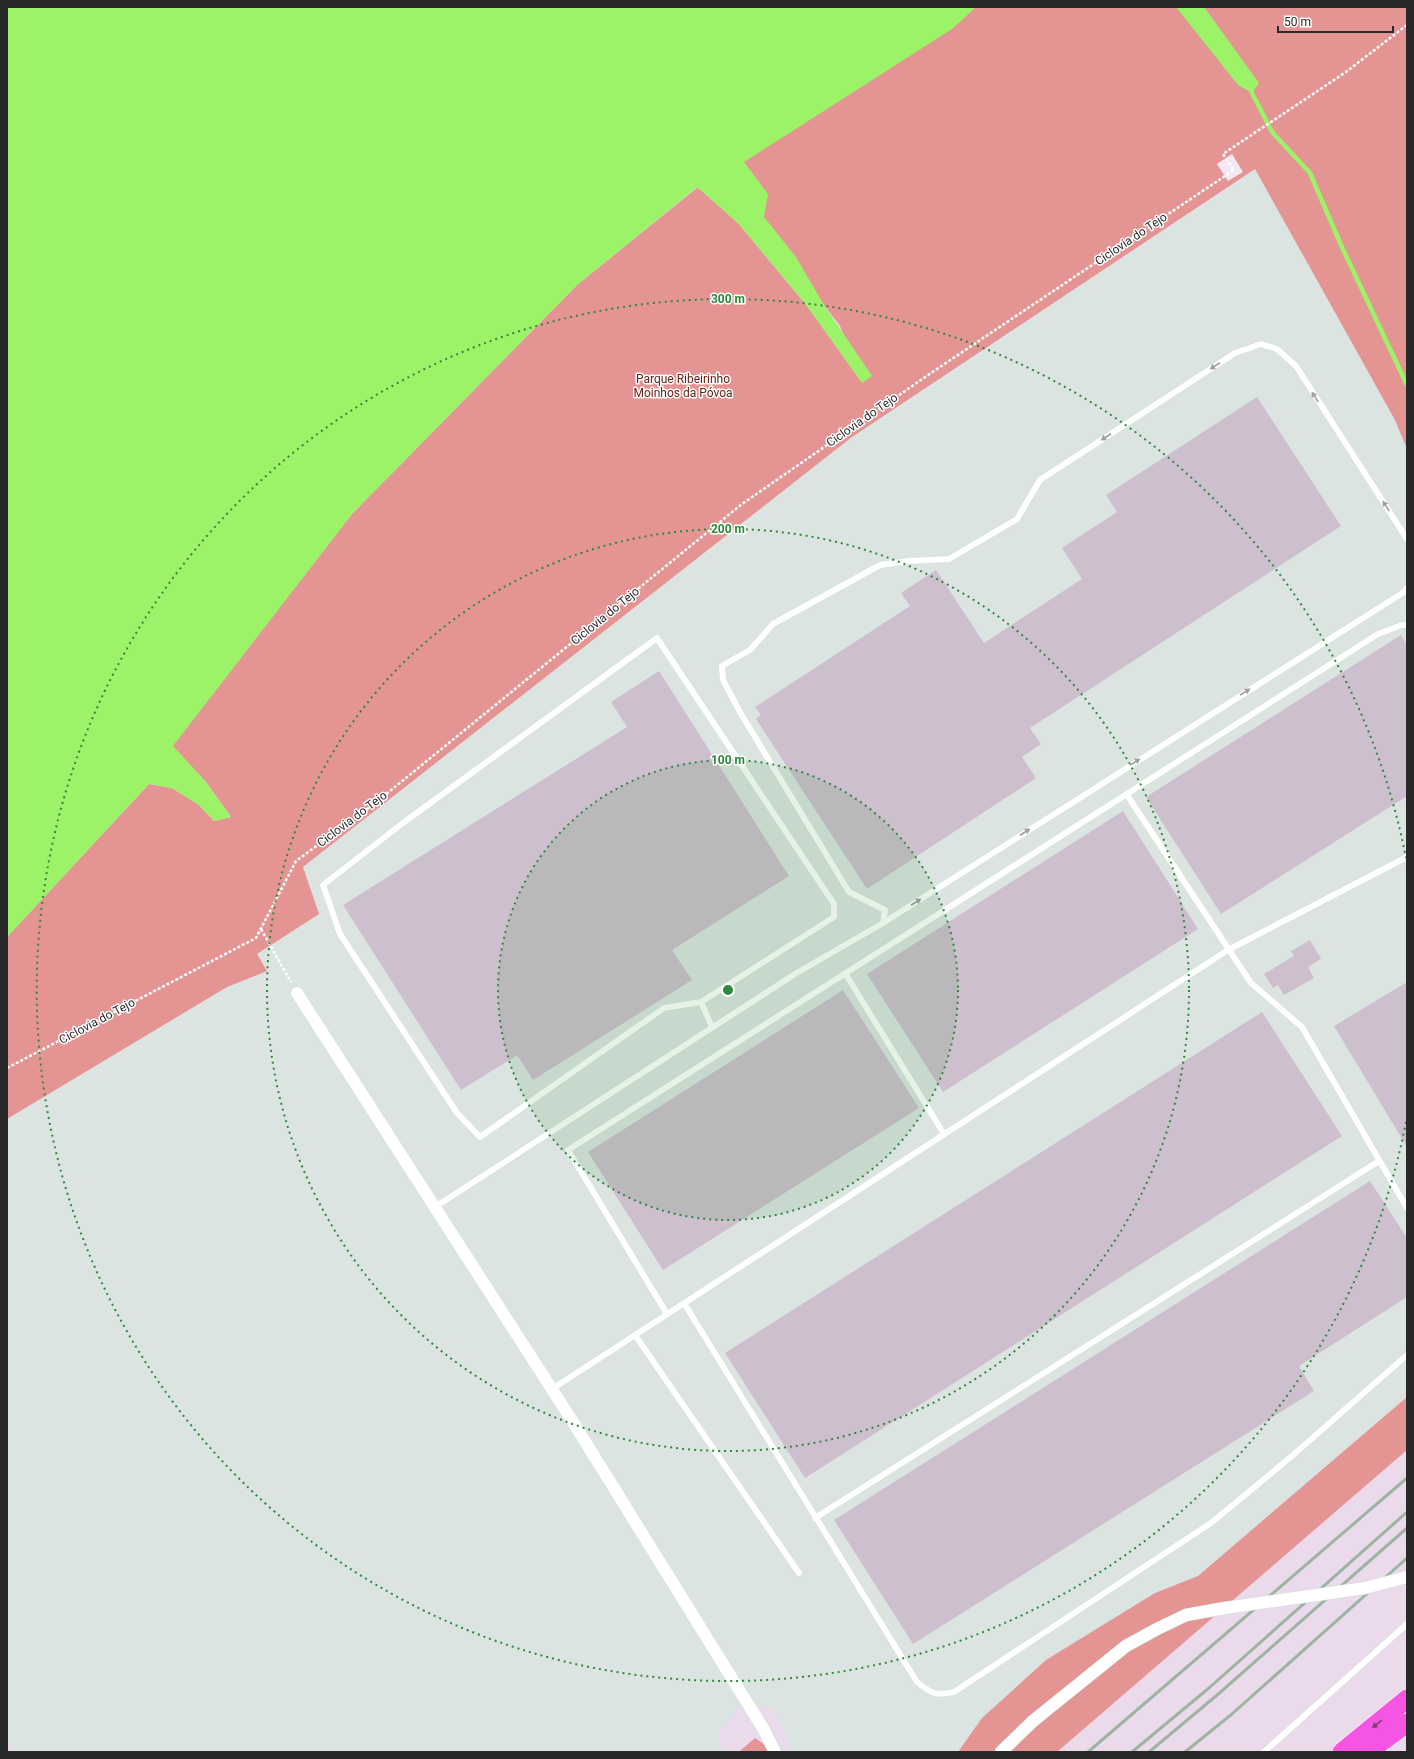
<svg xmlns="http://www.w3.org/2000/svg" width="1414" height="1759" font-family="Roboto,sans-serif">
<rect width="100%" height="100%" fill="#ebdaec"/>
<path fill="#dbe4e1" d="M 1256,169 L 1396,420 L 1407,449 L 1407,1397 L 1198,1576 L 1155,1593 L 982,1718 L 958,1752 L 793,1752 L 774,1710 L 743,1702 L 718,1734 L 722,1752 L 14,1752 L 7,1741 L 7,1119 L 227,987 L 267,971 L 257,954 L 319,914 L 303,867 L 852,437 Z"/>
<g fill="#e59494">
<path d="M 861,7 L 1407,7 L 1407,449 L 1395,420 L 1255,169 L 852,437 L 303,867 L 319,914 L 257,954 L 267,971 L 227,987 L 7,1119 L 7,937 L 149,784 L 172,788 L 199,805 L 214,821 L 231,817 L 206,782 L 172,746 L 352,514 L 577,285 L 698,187 L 739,224 L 807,306 L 862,382 L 840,326 L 824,305 L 713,171 Z"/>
<path d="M 1407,1397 L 1407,1450 L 1057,1752 L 958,1752 L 982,1718 L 1046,1660 L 1155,1593 L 1198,1576 Z"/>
<path d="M 755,1738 L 765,1745 L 768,1752 L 741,1752 L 741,1750 Z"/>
</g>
<path fill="#f4e8f4" d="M 1232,154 L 1243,172 L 1228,181 L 1217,164 Z"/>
<g fill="#9df368">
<path d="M 7,7 L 976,7 L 952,29 L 744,162 L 768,194 L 764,217 L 796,257 L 824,305 L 872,376 L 862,383 L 807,306 L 739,224 L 697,187 L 577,285 L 352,514 L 173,746 L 206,782 L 231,817 L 214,821 L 199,805 L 172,788 L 149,784 L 7,937 Z"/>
<path d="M 1176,7 L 1204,7 L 1259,83 L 1252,93 L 1238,85 Z"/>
</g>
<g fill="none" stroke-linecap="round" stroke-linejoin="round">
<path stroke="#9df368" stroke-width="4.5" d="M 1252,93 L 1272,132 L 1310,173 L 1341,245 L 1407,385"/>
</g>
<g fill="#cebfce">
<path d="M 1257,397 L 1341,526 L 1030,728 L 1041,744 L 1022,757 L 1036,778 L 867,889 L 756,719 L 761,715 L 755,707 L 910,606 L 901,593 L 936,570 L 984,643 L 1082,579 L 1062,548 L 1117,512 L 1106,495 Z"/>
<path d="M 1401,635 L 1407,645 L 1407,796 L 1221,914 L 1146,797 Z"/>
<path d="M 659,671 L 789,876 L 672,950 L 692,980 L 533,1080 L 517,1055 L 461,1090 L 343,905 L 627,727 L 611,702 Z"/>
<path d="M 1123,811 L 1198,929 L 943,1092 L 867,974 Z"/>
<path d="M 1310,940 L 1321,959 L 1308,967 L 1314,978 L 1284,995 L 1278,985 L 1273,988 L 1264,974 L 1294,956 L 1291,951 Z"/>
<path d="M 1407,982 L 1407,1147 L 1334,1026 Z"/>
<path d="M 843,990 L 919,1108 L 663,1270 L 588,1152 Z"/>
<path d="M 1262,1012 L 1342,1136 L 805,1478 L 725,1353 Z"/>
<path d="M 1370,1181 L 1407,1238 L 1407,1297 L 1299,1366 L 1314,1391 L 913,1644 L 834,1520 Z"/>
</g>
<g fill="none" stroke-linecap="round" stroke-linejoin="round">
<defs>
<g id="lane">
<path d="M 1127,795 L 1251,983 L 1302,1027 L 1407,1208"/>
<path d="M 883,923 L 885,910 L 849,892 L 741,714 L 723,680 L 722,666 L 750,650 L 773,624 L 880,565 L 909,561 L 949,559 L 1017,519 L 1040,480 L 1235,353 L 1261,344 L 1277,349 L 1296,366 L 1407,539"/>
<path d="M 845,973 L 944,1134"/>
<path d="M 701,1002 L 664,1008 L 480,1137 L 457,1113 L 340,934 L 323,885 L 403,823 L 657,638 L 834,904 L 834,917 L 701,1002 L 712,1027"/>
<path d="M 435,1207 L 795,974 L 883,923 L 1404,592 L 1407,588"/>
<path d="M 684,1303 L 917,1682 C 932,1694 935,1696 954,1692 L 1211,1523 L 1292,1456 L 1407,1355"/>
<path d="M 667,1314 L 568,1150 L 1378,634 L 1402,625 L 1407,625"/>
<path d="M 635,1335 L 799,1573"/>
<path d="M 552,1389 L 1228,950 L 1407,857"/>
<path d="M 815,1518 L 1379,1161"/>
<path d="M 1264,1752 L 1407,1624"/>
</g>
<g id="street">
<path d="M 297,993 L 573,1422 L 764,1730 L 775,1752"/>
<path d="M 1001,1752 L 1033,1721"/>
</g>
<g id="primary">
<path d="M 1342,1752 L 1407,1699"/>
<path d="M 1368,1752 L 1407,1723"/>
</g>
</defs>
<use href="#lane" stroke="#cfe3d2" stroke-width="7"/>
<use href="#street" stroke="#cfe3d2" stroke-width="13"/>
<use href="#primary" stroke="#fff" stroke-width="20"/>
<g stroke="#fff" stroke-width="2.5" stroke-dasharray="3 2" stroke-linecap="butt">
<path d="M 261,929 L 291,982"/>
<path d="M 7,1068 L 256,938 L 296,861 L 374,804 L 742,504 L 931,373 L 1234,170 L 1223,154 L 1346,72 L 1407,25"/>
</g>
<use href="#lane" stroke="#fff" stroke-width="6"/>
<use href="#street" stroke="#fff" stroke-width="12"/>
<use href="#primary" stroke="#f655e3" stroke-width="19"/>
<g stroke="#9db4a2" stroke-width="3">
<path d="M 1088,1752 L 1407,1478"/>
<path d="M 1132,1752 L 1209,1688 L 1407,1512"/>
<path d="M 1149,1752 L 1216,1696 L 1407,1528"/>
<path d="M 1185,1752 L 1232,1714 L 1407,1558"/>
</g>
<defs>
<path id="street-bridge" d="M 1033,1721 L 1126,1646 L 1157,1629 L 1186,1615 L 1225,1608 L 1365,1588 L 1407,1577"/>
</defs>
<use href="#street-bridge" stroke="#cfe3d2" stroke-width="13" stroke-linecap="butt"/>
<use href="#street-bridge" stroke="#fff" stroke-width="12"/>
</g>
<defs><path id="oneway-solid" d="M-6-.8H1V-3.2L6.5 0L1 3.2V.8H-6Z"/></defs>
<g fill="#9f9f9f">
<use href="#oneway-solid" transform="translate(1215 366) rotate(147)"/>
<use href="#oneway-solid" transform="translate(1315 397) rotate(-123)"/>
<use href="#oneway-solid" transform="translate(1106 437) rotate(147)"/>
<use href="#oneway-solid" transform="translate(1386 506) rotate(-123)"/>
<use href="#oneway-solid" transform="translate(1245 692) rotate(-32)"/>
<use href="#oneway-solid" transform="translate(1135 762) rotate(-32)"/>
<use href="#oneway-solid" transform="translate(1025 832) rotate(-33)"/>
<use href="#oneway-solid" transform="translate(916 902) rotate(-33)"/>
</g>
<use fill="#7b3b73" href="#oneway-solid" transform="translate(1377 1724) rotate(142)"/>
<circle cx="728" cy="990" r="230" fill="#2e893d" fill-opacity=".12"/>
<g fill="none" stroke="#2e893d" stroke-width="2" stroke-dasharray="2 4">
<circle cx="728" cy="990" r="230"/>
<circle cx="728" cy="990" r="461"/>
<path d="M1406 1122A691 691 0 1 1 1406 858"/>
</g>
<g text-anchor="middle" stroke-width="3" stroke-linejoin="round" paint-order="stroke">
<g font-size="12" fill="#292929" stroke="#fff">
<text transform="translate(1131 239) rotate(-34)" y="4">Ciclovia do Tejo</text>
<text transform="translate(862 420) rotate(-35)" y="4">Ciclovia do Tejo</text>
<text transform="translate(605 616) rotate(-39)" y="4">Ciclovia do Tejo</text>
<text transform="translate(352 819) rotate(-37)" y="4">Ciclovia do Tejo</text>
<text transform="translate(97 1021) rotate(-28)" y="4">Ciclovia do Tejo</text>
</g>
<g font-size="12" fill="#692216" stroke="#fff">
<text x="683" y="383">Parque Ribeirinho<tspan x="683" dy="14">Moinhos da Póvoa</tspan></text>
</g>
</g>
<circle cx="728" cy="990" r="6" fill="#2e893d" stroke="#fff" stroke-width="2"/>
<g font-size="12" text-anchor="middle" font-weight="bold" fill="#2e893d" stroke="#fff" stroke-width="3" stroke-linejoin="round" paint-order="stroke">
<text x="728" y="303">300 m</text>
<text x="728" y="533">200 m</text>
<text x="728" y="764">100 m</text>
</g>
<rect width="1414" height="1759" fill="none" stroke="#292929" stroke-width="16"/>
<path d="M1278 26v6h115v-6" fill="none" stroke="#292929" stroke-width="2"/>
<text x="1284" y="26" font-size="12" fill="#292929" stroke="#ffffff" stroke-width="3" paint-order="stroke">50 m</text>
</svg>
